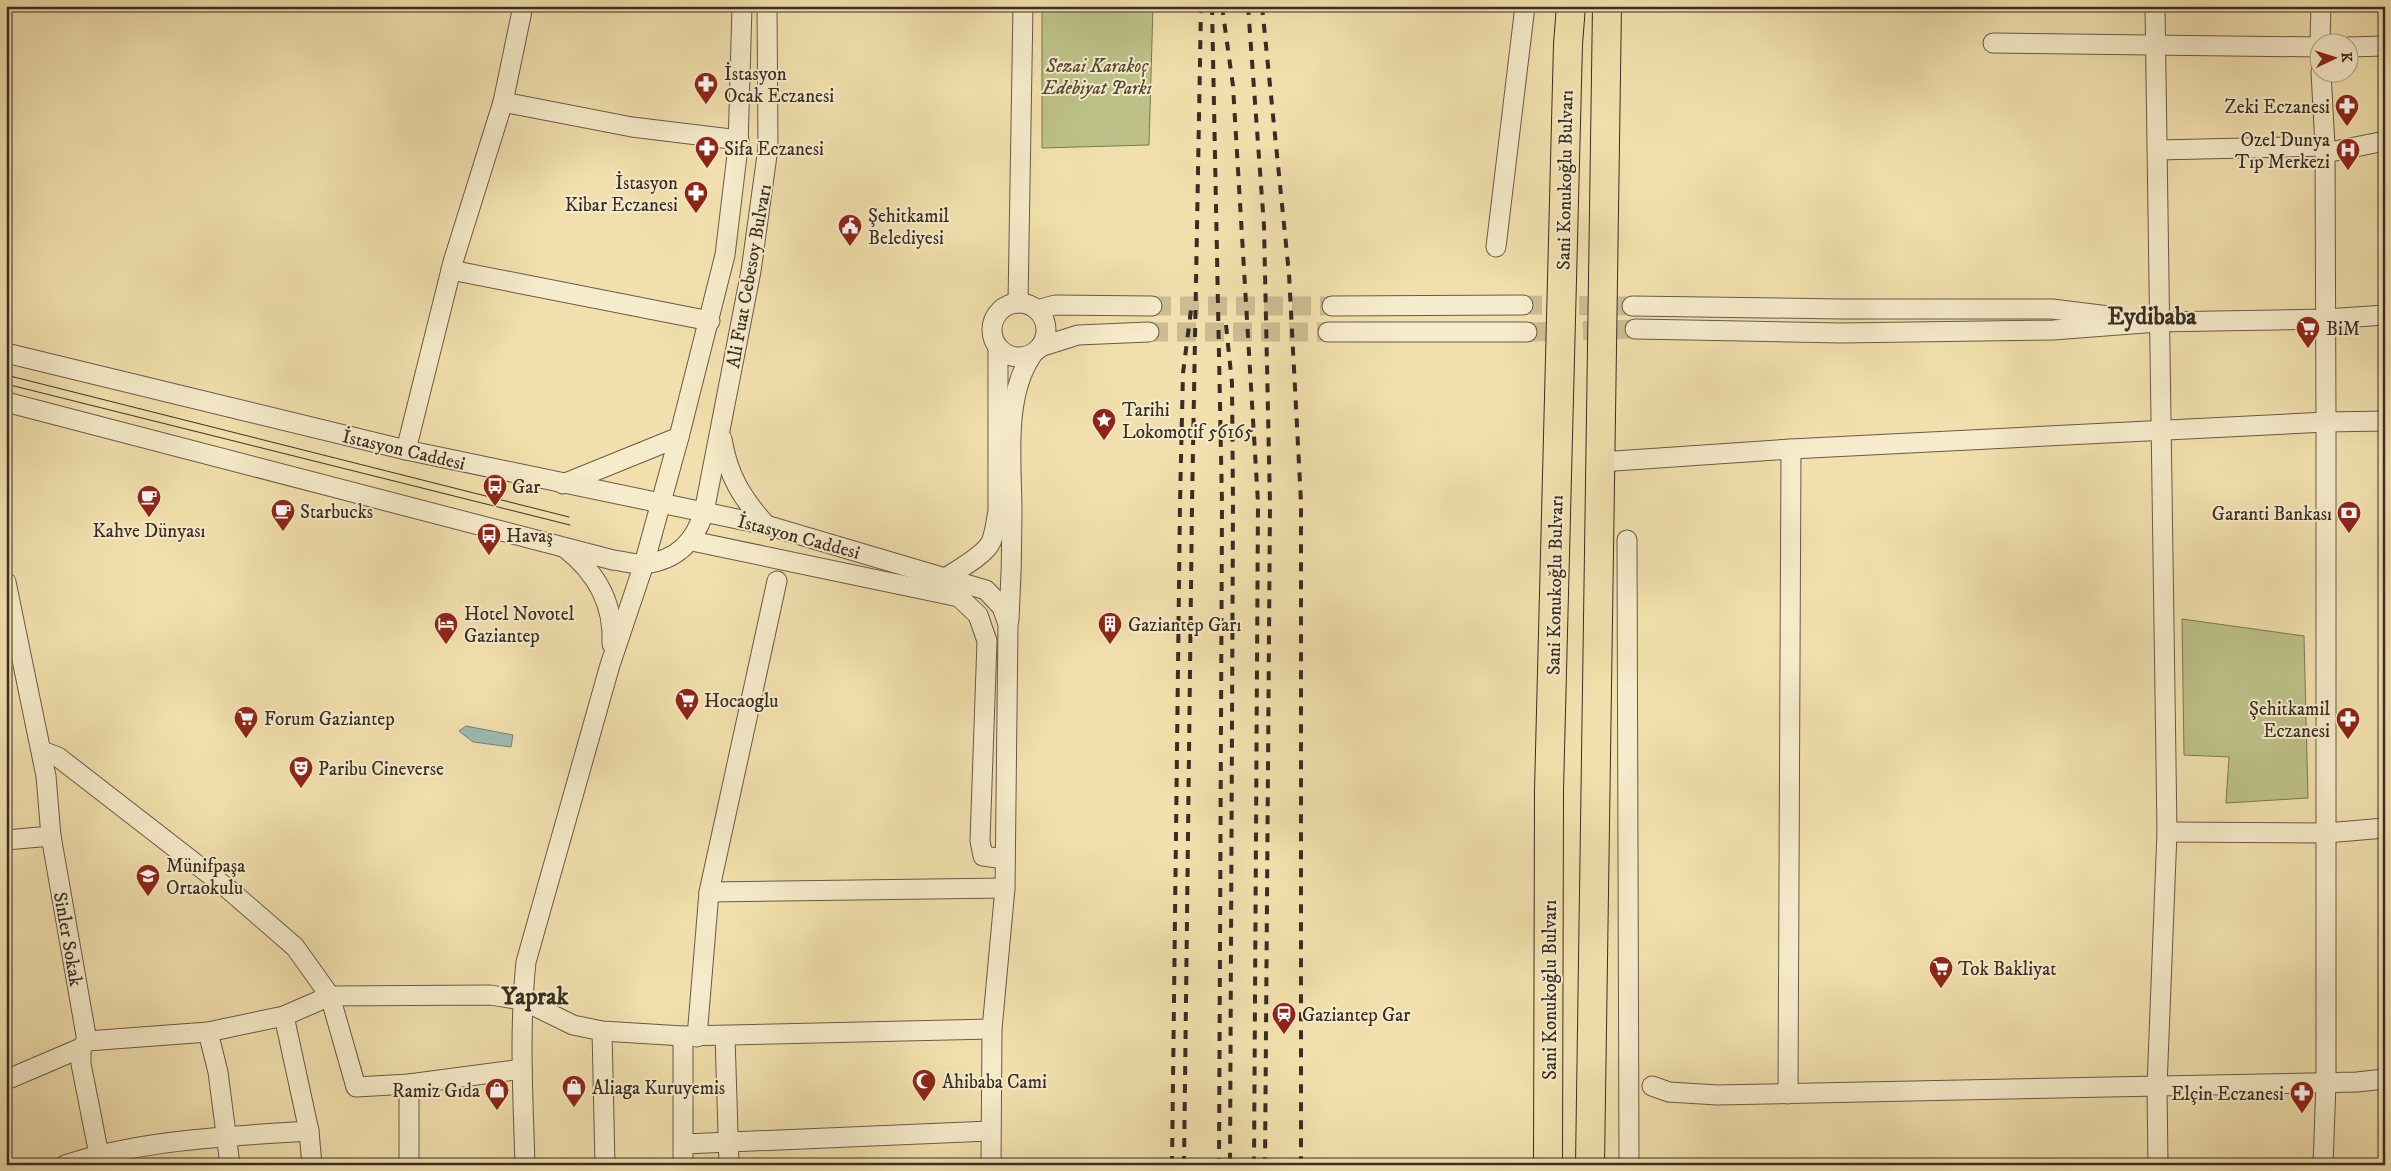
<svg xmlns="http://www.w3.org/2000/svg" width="2391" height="1171" font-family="'IM FELL DW Pica',serif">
<rect width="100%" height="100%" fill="#f1e0ad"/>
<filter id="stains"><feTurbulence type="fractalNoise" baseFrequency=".004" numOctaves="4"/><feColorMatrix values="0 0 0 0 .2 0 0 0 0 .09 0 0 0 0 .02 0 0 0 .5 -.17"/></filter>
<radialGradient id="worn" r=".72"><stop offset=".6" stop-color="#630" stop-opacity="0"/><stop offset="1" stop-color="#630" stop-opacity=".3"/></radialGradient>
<g fill="#bdc188" stroke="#7c7756">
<path d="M 1042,6 L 1153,6 L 1149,145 L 1042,148 Z"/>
<path d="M 2182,619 L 2304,636 L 2308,798 L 2226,803 L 2229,757 L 2184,755 Z"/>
</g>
<path fill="#9ebbb4" stroke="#76827b" d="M 466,726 L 513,735 L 511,747 L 473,742 L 459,731 Z"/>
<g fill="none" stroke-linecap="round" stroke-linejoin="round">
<g stroke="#ccbc92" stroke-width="19" stroke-dasharray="19 9" stroke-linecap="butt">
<path d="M 1523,305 L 1632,306"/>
<path d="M 1152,306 L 1332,306"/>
<path d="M 1149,332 L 1328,332"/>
<path d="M 1527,332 L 1635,329"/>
</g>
<defs>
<g id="minor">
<path d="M 2155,6 L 2167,832 L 2157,1087 L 2158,1165"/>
<path d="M 2320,42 L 2321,6"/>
<path d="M 1993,43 L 2318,47"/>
<path d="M 2348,47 L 2385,46"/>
<path d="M 2321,72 L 2325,146 L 2326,422 L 2326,1083 L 2323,1165"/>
<path d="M 503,102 L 632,127 L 739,140"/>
<path d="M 2158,150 L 2325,146"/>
<path d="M 2325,153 L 2385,141"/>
<path d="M 1496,247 L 1525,6"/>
<path d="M 451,270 L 710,321"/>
<path d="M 1018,303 L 1023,6"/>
<circle cx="1019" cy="330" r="27"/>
<path d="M 1332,306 L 1523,305"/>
<path d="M 1632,306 L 1841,309 L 2052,309 L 2117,317"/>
<path d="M 1037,310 L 1055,305 L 1152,306"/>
<path d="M 1635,329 L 1841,333 L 2053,330 L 2158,322 L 2326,319 L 2385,315"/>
<path d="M 1328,332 L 1527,332"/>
<path d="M 1040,347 L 1078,335 L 1149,332"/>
<path d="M 6,353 L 406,450 L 766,525 L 986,590 L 1002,607 L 1008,624 L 1005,888 L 992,1029 L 991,1165"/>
<path d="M 6,402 L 613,560 C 623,561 635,565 645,564 C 678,560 695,541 704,512 L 751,271 L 768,148 L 767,6"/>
<path d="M 722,439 C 728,476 742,498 766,525"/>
<path d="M 406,450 L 453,262 L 503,102 L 523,6"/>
<path d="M 1600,462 L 1791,449 L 2326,422 L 2385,421"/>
<path d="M 563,484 L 679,437"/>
<path d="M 1627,540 L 1629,1165"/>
<path d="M 692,541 L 959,597 L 978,615 L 987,641 L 980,841 L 983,856 L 1005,859"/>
<path d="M 565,548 C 596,572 614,604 612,644"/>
<path d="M 947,577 C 959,569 985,555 991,542 C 995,533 996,521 998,511 L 998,347"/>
<path d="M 6,582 L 46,776 L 51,836 L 87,1041"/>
<path d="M 1009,620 C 1011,584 1012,549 1012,513 C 1012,464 1003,397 1032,355"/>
<path d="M 42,751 L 58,757 L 227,888 L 295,947 L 330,996 L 356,1087 L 409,1084 L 522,1069"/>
<path d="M 2167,832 L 2326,833 L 2385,828"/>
<path d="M 6,840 L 51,836"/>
<path d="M 709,892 L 1005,888"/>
<path d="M 284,1016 L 309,1131 L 312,1165"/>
<path d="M 602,1031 L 605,1165"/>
<path d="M 208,1032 L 218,1072 L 230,1165"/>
<path d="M 683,1036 L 683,1165"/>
<path d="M 725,1036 L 729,1165"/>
<path d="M 697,1037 L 709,892 L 777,581"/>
<path d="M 81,1048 L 81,1064 L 101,1165"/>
<path d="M 6,1080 L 81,1048 L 87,1041 L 208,1032 L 284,1016 L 330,996 L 490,995 L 522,1000 L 573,1025 L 602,1031 L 683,1036 L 992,1029"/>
<path d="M 1652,1086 L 1669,1092 L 1717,1095 L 2357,1082 L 2385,1079"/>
<path d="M 1788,1094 L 1791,449"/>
<path d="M 684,1144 L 990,1131"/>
<path d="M 65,1165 C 141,1140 229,1136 309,1131"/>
<path d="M 409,1165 L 409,1084"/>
<path d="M 525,1165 C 523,1097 519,1030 526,962 L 610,665 L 644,564 L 679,437 L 725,255 L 738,147 L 742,6"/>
</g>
<g id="highway">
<path d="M 1548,1165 L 1549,790 L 1568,44 L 1571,6"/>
<path d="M 1590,1165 L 1607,6"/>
</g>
</defs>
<use href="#minor" stroke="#685a47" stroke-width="21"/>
<use href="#highway" stroke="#3a2d25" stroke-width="30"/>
<use href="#minor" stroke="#f6ebca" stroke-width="19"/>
<use href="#highway" stroke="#f1e0ad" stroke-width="28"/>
<g stroke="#3a2d25" stroke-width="1">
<path d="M 6,375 L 569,517"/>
<path d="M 6,384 L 570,525"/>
</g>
<g stroke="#3a2d25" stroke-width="4" stroke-dasharray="9 9" stroke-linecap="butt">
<path d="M 1212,6 L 1222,504 L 1219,1165"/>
<path d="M 1222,6 L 1233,86 L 1258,503 L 1254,1165"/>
<path d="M 1248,6 L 1264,226 L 1270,504 L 1265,1165"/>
<path d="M 1262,6 L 1289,274 L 1301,502 L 1301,1165"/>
<path d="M 1226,325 L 1232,383 L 1233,504 L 1230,1165"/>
<path d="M 1172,1165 L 1180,502 L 1183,373 L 1191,310"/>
<path d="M 1184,1165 L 1192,505 L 1201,6"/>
</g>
</g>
<defs>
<symbol id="pharmacy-pin" viewBox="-11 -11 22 30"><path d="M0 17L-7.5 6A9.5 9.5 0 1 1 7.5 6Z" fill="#8f2418" stroke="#f6ebca"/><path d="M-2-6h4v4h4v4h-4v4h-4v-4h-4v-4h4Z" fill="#fff"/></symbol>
<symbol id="hospital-pin" viewBox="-11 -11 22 30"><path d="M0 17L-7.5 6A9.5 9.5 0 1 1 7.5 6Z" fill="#8f2418" stroke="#f6ebca"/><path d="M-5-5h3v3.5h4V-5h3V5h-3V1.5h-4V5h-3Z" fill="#fff"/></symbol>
<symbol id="civic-pin" viewBox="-11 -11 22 30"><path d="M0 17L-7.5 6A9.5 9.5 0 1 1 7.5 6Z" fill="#8f2418" stroke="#f6ebca"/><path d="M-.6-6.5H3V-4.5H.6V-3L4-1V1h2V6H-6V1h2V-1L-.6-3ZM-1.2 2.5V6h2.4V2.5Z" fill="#fff"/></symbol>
<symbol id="supermarket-pin" viewBox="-11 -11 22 30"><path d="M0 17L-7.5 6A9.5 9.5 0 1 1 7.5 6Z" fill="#8f2418" stroke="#f6ebca"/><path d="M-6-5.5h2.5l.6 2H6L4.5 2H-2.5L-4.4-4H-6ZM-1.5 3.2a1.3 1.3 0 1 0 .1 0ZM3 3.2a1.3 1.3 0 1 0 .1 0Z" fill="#fff"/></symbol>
<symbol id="sight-pin" viewBox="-11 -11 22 30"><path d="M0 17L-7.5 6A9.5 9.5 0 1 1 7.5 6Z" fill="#8f2418" stroke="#f6ebca"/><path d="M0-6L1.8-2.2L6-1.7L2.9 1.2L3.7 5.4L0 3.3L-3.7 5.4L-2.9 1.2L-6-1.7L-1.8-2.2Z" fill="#fff"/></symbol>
<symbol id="bus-pin" viewBox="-11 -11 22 30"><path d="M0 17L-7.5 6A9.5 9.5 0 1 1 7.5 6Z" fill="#8f2418" stroke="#f6ebca"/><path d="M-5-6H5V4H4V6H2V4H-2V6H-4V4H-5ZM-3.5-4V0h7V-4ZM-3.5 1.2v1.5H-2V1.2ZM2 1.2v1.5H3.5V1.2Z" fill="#fff"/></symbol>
<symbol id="cafe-pin" viewBox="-11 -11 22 30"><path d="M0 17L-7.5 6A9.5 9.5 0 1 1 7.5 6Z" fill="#8f2418" stroke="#f6ebca"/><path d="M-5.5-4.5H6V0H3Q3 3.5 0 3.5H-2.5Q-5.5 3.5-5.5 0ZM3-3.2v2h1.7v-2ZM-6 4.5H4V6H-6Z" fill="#fff"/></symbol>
<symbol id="bank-pin" viewBox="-11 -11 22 30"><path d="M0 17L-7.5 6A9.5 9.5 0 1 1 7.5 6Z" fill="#8f2418" stroke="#f6ebca"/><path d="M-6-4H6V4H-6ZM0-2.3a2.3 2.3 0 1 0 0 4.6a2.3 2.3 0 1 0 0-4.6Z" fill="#fff"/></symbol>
<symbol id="hotel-pin" viewBox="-11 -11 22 30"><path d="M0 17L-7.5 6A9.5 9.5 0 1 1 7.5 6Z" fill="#8f2418" stroke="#f6ebca"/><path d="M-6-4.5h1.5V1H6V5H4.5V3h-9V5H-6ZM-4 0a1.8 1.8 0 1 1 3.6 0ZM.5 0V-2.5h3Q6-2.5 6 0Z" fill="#fff"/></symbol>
<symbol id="building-pin" viewBox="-11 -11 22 30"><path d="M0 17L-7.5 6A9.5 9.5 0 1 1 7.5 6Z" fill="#8f2418" stroke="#f6ebca"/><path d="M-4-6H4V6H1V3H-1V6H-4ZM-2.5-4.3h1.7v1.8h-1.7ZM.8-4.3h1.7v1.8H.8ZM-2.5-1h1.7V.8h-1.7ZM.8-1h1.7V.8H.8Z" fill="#fff"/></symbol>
<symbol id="theatre-pin" viewBox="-11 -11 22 30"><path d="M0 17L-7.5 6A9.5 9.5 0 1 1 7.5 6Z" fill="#8f2418" stroke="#f6ebca"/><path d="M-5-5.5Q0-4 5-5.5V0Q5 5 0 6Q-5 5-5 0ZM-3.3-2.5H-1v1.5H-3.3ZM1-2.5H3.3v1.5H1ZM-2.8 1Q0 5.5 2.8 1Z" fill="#fff"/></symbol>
<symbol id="school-pin" viewBox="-11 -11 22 30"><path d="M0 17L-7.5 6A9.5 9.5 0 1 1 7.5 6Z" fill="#8f2418" stroke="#f6ebca"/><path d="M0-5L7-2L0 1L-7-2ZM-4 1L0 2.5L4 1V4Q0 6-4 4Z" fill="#fff"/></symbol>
<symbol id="station-pin" viewBox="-11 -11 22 30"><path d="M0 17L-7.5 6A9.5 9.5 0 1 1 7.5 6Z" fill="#8f2418" stroke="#f6ebca"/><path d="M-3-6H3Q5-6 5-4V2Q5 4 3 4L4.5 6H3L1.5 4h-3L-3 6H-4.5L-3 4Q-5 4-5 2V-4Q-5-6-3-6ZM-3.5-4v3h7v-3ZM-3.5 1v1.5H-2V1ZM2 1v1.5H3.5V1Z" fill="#fff"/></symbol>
<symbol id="mosque-pin" viewBox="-11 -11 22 30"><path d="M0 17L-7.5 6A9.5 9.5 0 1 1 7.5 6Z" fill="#8f2418" stroke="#f6ebca"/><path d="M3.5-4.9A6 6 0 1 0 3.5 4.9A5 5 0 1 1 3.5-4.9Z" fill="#fff"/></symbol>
<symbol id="shop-pin" viewBox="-11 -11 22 30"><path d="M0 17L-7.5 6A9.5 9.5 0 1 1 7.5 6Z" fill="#8f2418" stroke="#f6ebca"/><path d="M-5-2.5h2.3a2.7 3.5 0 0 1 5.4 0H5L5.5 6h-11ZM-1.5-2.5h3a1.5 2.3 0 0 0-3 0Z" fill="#fff"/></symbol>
</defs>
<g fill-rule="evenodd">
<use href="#pharmacy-pin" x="692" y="70" width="28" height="38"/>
<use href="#pharmacy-pin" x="2333" y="92" width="28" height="38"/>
<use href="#pharmacy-pin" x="693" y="134" width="28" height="38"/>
<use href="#hospital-pin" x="2334" y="136" width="28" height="38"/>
<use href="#pharmacy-pin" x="682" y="179" width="28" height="38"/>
<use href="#civic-pin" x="836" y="212" width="28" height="38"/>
<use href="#supermarket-pin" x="2294" y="314" width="28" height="38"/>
<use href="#sight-pin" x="1090" y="406" width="28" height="38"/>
<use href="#bus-pin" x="481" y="472" width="28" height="38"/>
<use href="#cafe-pin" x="135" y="483" width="28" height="38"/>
<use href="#cafe-pin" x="269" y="497" width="28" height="38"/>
<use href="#bank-pin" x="2335" y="499" width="28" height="38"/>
<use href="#bus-pin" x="475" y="521" width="28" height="38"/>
<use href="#hotel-pin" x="432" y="610" width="28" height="38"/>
<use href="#building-pin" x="1096" y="610" width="28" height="38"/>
<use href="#supermarket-pin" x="673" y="686" width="28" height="38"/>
<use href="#supermarket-pin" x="232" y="704" width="28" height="38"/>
<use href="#pharmacy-pin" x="2334" y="705" width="28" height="38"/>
<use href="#theatre-pin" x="287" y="754" width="28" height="38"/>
<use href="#school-pin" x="134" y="862" width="28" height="38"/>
<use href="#supermarket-pin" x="1927" y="954" width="28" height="38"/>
<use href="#station-pin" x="1270" y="1000" width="28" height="38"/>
<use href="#mosque-pin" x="910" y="1067" width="28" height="38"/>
<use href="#shop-pin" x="560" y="1073" width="28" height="38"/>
<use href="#shop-pin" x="483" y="1076" width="28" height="38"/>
<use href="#pharmacy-pin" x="2288" y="1079" width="28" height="38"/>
</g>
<g text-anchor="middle" stroke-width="4" stroke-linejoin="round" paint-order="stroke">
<g font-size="19" font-style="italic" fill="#544b39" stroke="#f6ebca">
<text x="1097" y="72">Sezai Karakoç<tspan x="1097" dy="22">Edebiyat Parkı</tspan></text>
</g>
<g font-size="19" fill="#3a2d25" stroke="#f6ebca" text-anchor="start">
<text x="724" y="80">İstasyon<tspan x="724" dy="22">Ocak Eczanesi</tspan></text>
<text x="2330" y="113" text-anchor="end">Zeki Eczanesi</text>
<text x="2330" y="146" text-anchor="end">Ozel Dunya<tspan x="2330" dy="22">Tıp Merkezi</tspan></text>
<text x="724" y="155">Sifa Eczanesi</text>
<text x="678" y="189" text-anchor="end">İstasyon<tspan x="678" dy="22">Kibar Eczanesi</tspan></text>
<text x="868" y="222">Şehitkamil<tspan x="868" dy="22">Belediyesi</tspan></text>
<text x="2326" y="335">BiM</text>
<text x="1122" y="416">Tarihi<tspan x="1122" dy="22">Lokomotif 56165</tspan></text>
<text x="512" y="493">Gar</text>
<text x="300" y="518">Starbucks</text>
<text x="2332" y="520" text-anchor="end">Garanti Bankası</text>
<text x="149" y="537" text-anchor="middle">Kahve Dünyası</text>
<text x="506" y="542">Havaş</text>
<text x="464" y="620">Hotel Novotel<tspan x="464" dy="22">Gaziantep</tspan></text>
<text x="1128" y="631">Gaziantep Garı</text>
<text x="704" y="707">Hocaoglu</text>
<text x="2330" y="715" text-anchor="end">Şehitkamil<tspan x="2330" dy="22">Eczanesi</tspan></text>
<text x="264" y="725">Forum Gaziantep</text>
<text x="318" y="775">Paribu Cineverse</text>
<text x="166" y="872">Münifpaşa<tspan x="166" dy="22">Ortaokulu</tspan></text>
<text x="1958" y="975">Tok Bakliyat</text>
<text x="1302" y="1021">Gaziantep Gar</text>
<text x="942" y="1088">Ahibaba Cami</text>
<text x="592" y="1094">Aliaga Kuruyemis</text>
<text x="480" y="1097" text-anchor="end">Ramiz Gıda</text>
<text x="2284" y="1100" text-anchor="end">Elçin Eczanesi</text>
</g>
<g font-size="19" fill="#3a2d25" stroke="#f6ebca">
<text transform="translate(1564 180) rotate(-89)" y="7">Sani Konukoğlu Bulvarı</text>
<text transform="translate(748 276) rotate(-80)" y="7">Ali Fuat Cebesoy Bulvarı</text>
<text transform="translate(404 449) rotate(13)" y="7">İstasyon Caddesi</text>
<text transform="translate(799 536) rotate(15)" y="7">İstasyon Caddesi</text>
<text transform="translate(1554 585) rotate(-89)" y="7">Sani Konukoğlu Bulvarı</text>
<text transform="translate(69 939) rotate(80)" y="7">Sinler Sokak</text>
<text transform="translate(1549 990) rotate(-90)" y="7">Sani Konukoğlu Bulvarı</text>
</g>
<g font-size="24" font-weight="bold" fill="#3a2d25" stroke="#f6ebca">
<text x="2152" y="324">Eydibaba</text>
<text x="535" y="1004">Yaprak</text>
</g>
</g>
<rect width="2391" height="1171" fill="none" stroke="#f1e0ad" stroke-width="25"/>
<rect x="8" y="8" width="2376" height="1156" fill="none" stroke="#3a2d25" stroke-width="2.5"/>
<rect x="12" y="12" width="2366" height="1146" fill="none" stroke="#3a2d25"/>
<g transform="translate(2334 58) rotate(86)"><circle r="24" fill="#f6ebca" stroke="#ab9f88"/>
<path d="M0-4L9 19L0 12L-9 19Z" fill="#8f2418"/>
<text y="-8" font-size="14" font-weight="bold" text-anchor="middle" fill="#3a2d25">K</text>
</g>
<rect width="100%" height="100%" filter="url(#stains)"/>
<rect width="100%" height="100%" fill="url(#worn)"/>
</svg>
